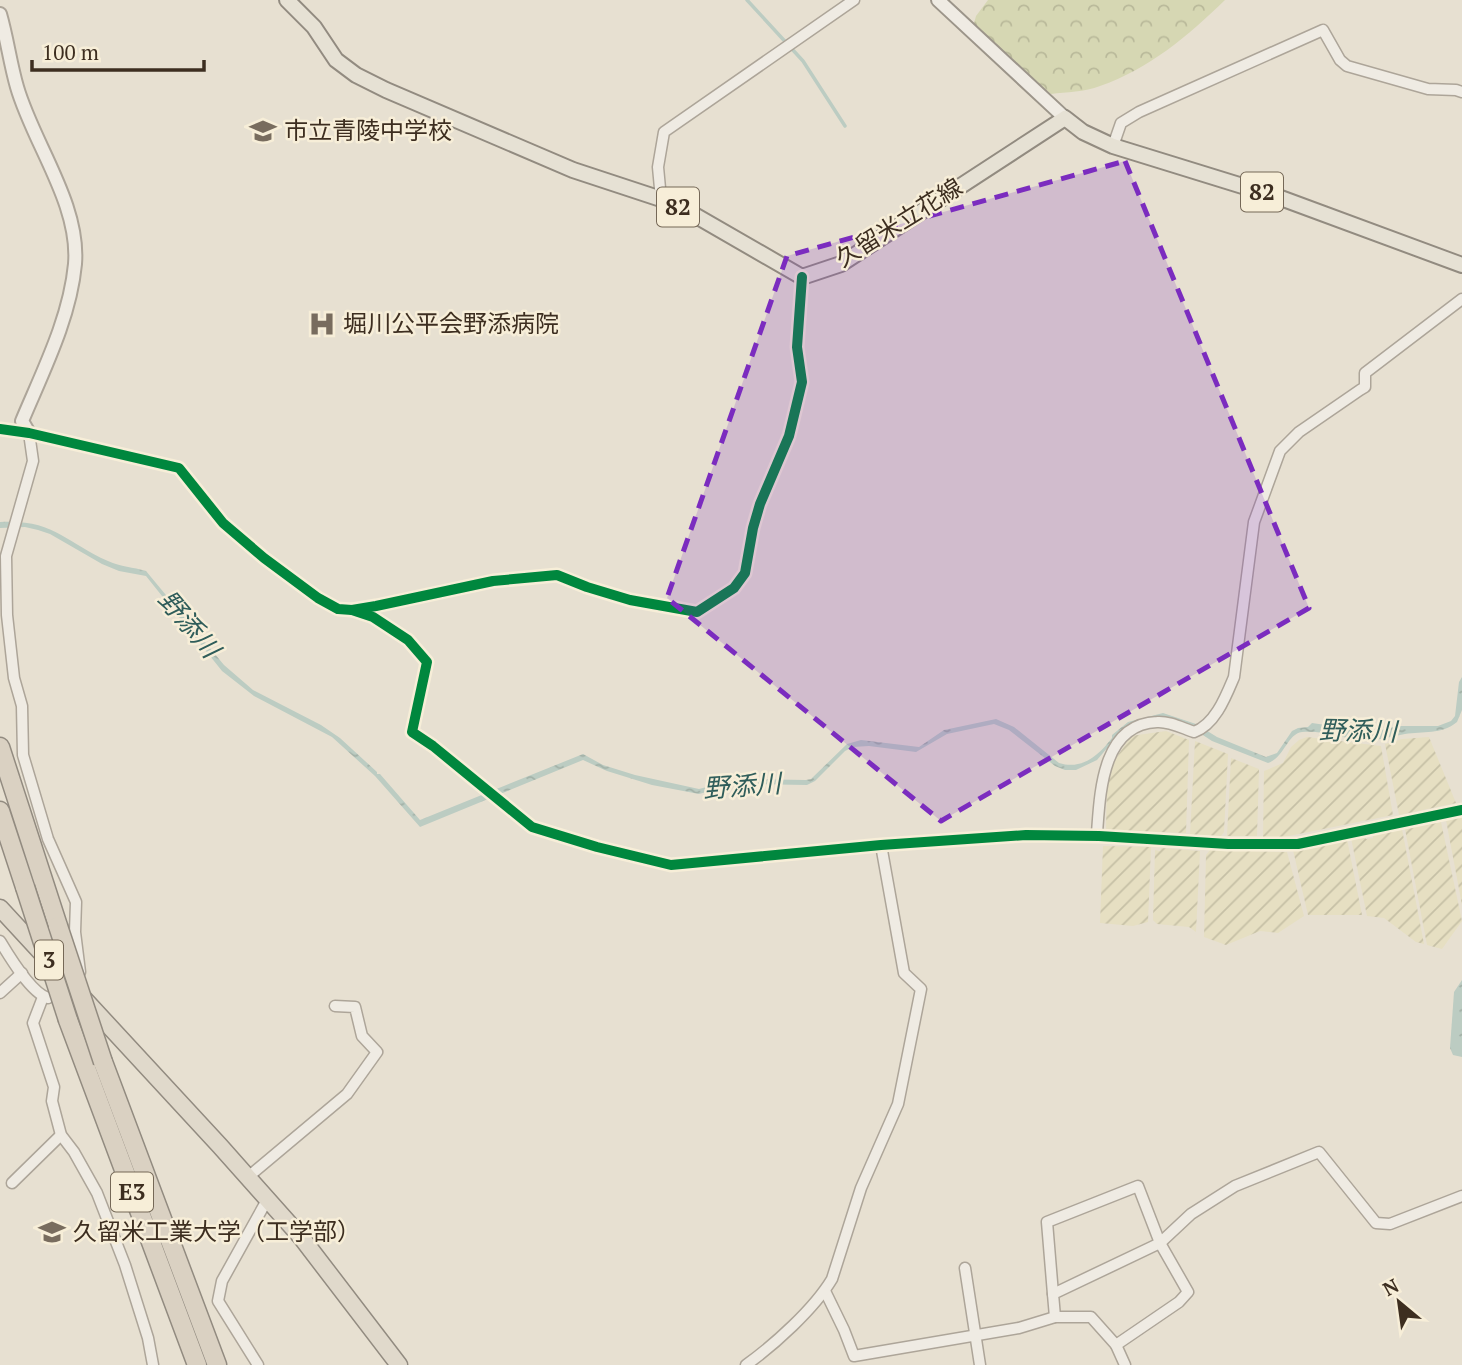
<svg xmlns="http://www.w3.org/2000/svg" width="1462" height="1365" font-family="'PT Serif','Noto Sans JP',serif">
<defs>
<pattern id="farmland-furrows" width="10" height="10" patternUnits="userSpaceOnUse" patternTransform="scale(1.75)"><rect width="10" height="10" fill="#e6dfc2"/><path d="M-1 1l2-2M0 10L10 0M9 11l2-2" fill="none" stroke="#c6c0a6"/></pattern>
<pattern id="forest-crowns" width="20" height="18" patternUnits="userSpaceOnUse" patternTransform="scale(1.75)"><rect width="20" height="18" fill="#d6d7b3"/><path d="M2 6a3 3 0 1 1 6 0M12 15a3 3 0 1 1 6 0" fill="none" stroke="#b9b99a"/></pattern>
<pattern id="water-ripples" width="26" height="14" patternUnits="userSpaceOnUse" patternTransform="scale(1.75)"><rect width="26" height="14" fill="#bcccc2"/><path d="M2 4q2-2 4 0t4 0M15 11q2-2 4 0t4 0" fill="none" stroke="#a2b0a6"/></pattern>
</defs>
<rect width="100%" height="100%" fill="#e7e0d1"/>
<g fill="url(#farmland-furrows)">
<path d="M 1166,731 L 1189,740 L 1186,833 L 1106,830 L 1107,777 L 1118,755 L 1131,736 Z"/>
<path d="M 1307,737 L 1381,746 L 1393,815 L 1274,839 L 1263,838 L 1264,771 L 1283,763 L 1291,747 L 1299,740 Z"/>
<path d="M 1429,737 L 1456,803 L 1399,815 L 1385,744 L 1402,739 Z"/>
<path d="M 1195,741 L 1228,754 L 1224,832 L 1221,836 L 1190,835 Z"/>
<path d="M 1231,758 L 1259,769 L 1257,836 L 1227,836 Z"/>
<path d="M 1462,815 L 1462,905 L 1446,820 Z"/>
<path d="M 1441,822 L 1462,921 L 1442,949 L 1427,945 L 1405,829 Z"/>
<path d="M 1402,829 L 1424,944 L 1416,942 L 1384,918 L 1367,916 L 1351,838 L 1364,837 L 1366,839 L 1373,838 L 1373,835 Z"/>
<path d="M 1347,839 L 1362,915 L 1308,915 L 1293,850 Z"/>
<path d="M 1103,846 L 1151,847 L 1148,922 L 1133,926 L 1100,923 Z"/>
<path d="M 1161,848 L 1200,851 L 1196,932 L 1189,927 L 1157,924 L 1153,920 L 1155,850 L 1160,851 Z"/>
<path d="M 1210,850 L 1287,852 L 1304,916 L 1278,933 L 1260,931 L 1226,945 L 1204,937 L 1206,855 Z"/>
</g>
<path fill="url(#forest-crowns)" d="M 988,0 L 1225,0 C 1188,36 1149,69 1100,86 C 1085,92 1066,92 1051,94 L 973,27 L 976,16 Z"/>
<g fill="url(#water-ripples)">
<path d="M 0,522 C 54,519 65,542 108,561 C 121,567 133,567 146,571 L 224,665 L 253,690 L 321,725 L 340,738 L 377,772 L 377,774 L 380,774 L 420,820 L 583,754 L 603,765 L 635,775 L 699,789 L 737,779 L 806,780 L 811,779 L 847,744 L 861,740 L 919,747 L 944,730 L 996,719 L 1014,727 L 1059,763 C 1082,770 1098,756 1112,738 L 1112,735 L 1128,722 L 1163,713 L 1196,724 L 1217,737 L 1266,757 L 1277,753 L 1292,731 L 1298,728 L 1308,727 L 1312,723 L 1373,732 L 1397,726 L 1438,726 L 1451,721 L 1455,716 L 1459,682 L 1462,677 L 1462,710 L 1457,722 C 1441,735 1423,731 1405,734 C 1390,737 1377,741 1362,740 C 1342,738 1322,730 1302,732 C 1287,734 1285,757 1268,763 L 1212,741 L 1192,728 L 1161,717 L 1126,726 L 1097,760 L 1076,770 L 1065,770 L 1055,766 L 1009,730 L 994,724 L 947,734 L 916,752 L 869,746 L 853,747 L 845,751 L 815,781 L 807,785 L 736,784 L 699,794 L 652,785 L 607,771 L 583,760 L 420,827 L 375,776 L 332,737 L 254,696 L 222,671 L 146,576 L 119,571 L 102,564 L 50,534 L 38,530 L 25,527 L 0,528 Z"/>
<path d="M 1462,980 L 1462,1057 L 1453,1055 L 1450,1048 L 1454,992 Z"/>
</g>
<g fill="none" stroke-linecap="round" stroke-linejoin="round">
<path stroke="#bcccc2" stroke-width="3.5" d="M 747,0 L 803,61 L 845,126"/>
<defs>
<g id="minor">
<path d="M 1113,146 L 1121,123 L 1139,112 L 1323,30 L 1340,60 L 1347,66 L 1428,89 L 1456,90 L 1462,92"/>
<path d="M 661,199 L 658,167 L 664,132 L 854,0"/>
<path d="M 0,429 L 29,433 L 179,468 L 223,523 L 264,558 L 318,598 L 338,609 L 352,610 L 376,606 L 493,581 L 557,575 L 587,587 L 630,600 L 697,612 L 734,588 L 745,573 L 753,528 L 760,504 L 789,436 L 802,382 L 797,347 L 802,277"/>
<path d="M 29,433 L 33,461 L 6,556 L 7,615 L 14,678 L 22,706 L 23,755 L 48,839 L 76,902 L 75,932 L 80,972"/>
<path d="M 352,610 L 373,617 L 408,640 L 427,662 L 412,732 L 433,746 L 532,827 L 597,847 L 671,865 L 881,845 L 1026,835 L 1099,836 L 1228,844 L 1298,844 L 1462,810"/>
<path d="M 1099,836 L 1097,833 C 1100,793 1102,724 1157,722 C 1169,721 1182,728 1194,732 C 1215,725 1226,696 1234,677 L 1254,522 L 1280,451 L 1299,432 L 1360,390 L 1365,387 L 1365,373 L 1462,299"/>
<path d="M 0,941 C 9,956 31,993 48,998"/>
<path d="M 0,993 L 22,973"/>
<path d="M 43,997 L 33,1023 L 54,1087 L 52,1101 L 61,1135 L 74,1152 L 97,1193 L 125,1265 L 148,1338 L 153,1365"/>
<path d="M 248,1177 L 347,1094 L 377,1052 L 362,1036 L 355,1007 L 335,1006"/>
<path d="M 12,1183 L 61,1135"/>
<path d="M 965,1268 L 980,1365"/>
<path d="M 825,1291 L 844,1330 L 854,1356 L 1019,1328 L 1055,1317 L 1091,1317 L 1116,1345 L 1125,1365"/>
<path d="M 1053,1294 L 1047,1222 L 1138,1186 L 1160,1243 L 1188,1292 L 1179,1302 L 1116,1345"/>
<path d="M 1055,1317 L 1053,1294 L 1160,1243 L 1191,1214 L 1235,1186 L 1319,1152 L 1376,1223 L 1390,1224 L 1462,1196"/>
<path d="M 258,1365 L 218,1301 L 222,1281 L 267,1200"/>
<path d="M 746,1365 C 774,1345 814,1309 832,1279 L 861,1188 L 898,1104 L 921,989 L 904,973 L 881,845"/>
</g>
<path id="tertiary" d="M 0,14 C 7,38 10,63 17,87 C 33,143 80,204 75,264 C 70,318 43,371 22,421 L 29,433"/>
<path id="secondary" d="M 938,0 L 1065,118"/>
<path id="primary" d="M 287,0 L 314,27 L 336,60 L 356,75 L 386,90 L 573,170 L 661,199 L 691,213 L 802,277 L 841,264 L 1065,118 L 1083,132 L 1113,146 L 1278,197 L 1462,265"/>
<path id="trunk" d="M 0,908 L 220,1146 L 301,1237 L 399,1365"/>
<g id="motorway">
<path d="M 0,747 L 58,926"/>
<path d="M 0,811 L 25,887"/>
<path d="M 68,1020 L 197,1365"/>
<path d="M 103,1062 L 217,1365"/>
</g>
</defs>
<use href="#minor" stroke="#ada599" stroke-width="13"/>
<use href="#tertiary" stroke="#ada599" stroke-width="16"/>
<use href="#secondary" stroke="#9c958a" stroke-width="16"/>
<use href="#primary" stroke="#928b80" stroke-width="18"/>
<use href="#trunk" stroke="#928b80" stroke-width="19"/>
<use href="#motorway" stroke="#928b80" stroke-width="21"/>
<use href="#minor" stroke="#efebe3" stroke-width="10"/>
<use href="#tertiary" stroke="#efebe3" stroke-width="12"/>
<use href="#secondary" stroke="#efebe3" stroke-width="12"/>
<use href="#primary" stroke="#e6e1d4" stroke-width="14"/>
<use href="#trunk" stroke="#e0d9cb" stroke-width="16"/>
<use href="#motorway" stroke="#dad1c2" stroke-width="18"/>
<defs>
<g id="motorway-bridge">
<path d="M 25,887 L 68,1020"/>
<path d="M 58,926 L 103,1062"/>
</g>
</defs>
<use href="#motorway-bridge" stroke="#928b80" stroke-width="21" stroke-linecap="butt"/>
<use href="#motorway-bridge" stroke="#dad1c2" stroke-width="18"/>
<defs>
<g id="cycleway">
<path d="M 0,429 L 29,433 L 179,468 L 223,523 L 264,558 L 318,598 L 338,609 L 352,610 L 376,606 L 493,581 L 557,575 L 587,587 L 630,600 L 697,612 L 734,588 L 745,573 L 753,528 L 760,504 L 789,436 L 802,382 L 797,347 L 802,277"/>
<path d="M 352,610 L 373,617 L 408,640 L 427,662 L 412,732 L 433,746 L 532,827 L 597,847 L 671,865 L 881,845 L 1026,835 L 1099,836 L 1228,844 L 1298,844 L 1462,810"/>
</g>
</defs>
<use href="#cycleway" stroke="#f7eed8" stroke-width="15"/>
<use href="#cycleway" stroke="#00873e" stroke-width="10"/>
</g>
<path fill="#7b2cbf" fill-opacity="0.2" stroke="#7b2cbf" stroke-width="5" stroke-dasharray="14 9" stroke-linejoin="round" d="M 1125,161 L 1309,608 L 941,821 L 667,598 L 787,256 Z"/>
<defs>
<symbol id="school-bare" viewBox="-9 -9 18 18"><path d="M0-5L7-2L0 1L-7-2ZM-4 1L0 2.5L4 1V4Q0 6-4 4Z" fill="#786c5e" stroke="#f7eed8" stroke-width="2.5" paint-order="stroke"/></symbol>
<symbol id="hospital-bare" viewBox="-9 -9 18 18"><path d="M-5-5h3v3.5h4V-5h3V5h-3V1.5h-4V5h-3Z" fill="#786c5e" stroke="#f7eed8" stroke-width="2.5" paint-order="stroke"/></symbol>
<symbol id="university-bare" viewBox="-9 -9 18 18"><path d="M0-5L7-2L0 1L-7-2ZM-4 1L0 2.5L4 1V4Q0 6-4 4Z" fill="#786c5e" stroke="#f7eed8" stroke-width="2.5" paint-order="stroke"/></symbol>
</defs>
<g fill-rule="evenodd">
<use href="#school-bare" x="244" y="112" width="38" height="38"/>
<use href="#hospital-bare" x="303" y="305" width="38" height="38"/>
<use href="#university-bare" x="33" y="1213" width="38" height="38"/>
</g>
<g text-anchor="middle" stroke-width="5" stroke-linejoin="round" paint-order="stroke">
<g fill="#f7eed8" stroke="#756857" stroke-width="2">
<rect x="1241" y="172.5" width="42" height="39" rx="5"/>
<rect x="657" y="187.5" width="42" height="39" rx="5"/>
<rect x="35" y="940.5" width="28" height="39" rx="5"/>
<rect x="111" y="1172.5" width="42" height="39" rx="5"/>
</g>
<g font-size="23" font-weight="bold" fill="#3d2e20">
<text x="1262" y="200">82</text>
<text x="678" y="215">82</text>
<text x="49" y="968">3</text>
<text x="132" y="1200">E3</text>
</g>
<g font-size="24" fill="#3d2e20" stroke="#f7eed8" text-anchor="start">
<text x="284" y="139">市立青陵中学校</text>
<text x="343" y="332">堀川公平会野添病院</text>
<text x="73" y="1240">久留米工業大学（工学部）</text>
</g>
<g font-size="24" fill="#3d2e20" stroke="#f7eed8">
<text transform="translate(899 223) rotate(-32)" y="8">久留米立花線</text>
</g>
<g font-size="26" font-style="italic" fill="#2f5d5a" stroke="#f7eed8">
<text transform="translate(189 624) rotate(50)" y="9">野添川</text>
<text transform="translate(1358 731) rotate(1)" y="9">野添川</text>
<text transform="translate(742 786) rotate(-4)" y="9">野添川</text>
</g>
</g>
<g transform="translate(1399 1302) rotate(331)" stroke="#f7eed8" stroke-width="5" paint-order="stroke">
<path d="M0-5L12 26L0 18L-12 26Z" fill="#3d2e20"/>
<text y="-10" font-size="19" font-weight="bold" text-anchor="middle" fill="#3d2e20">N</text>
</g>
<path d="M32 60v10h172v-10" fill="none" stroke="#3d2e20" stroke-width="3.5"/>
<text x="42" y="60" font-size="21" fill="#3d2e20" stroke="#f7eed8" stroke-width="5" paint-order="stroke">100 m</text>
</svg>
